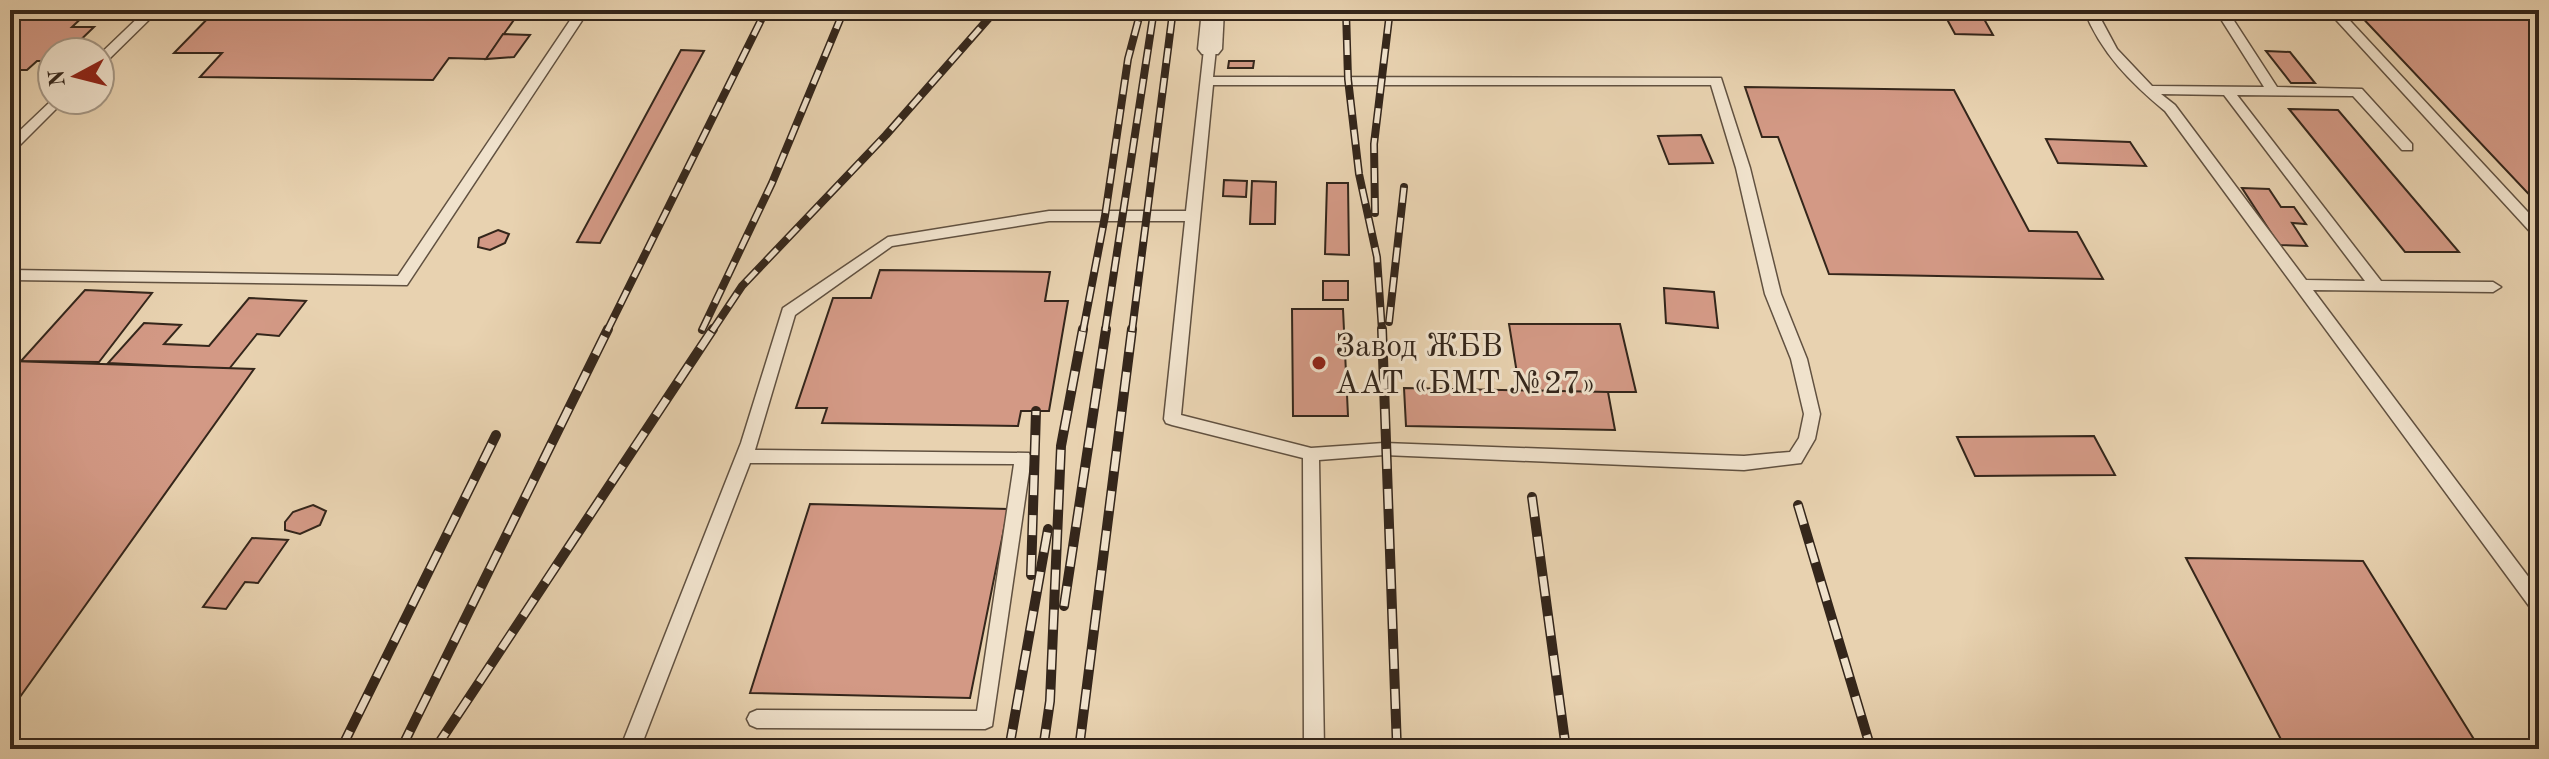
<svg xmlns="http://www.w3.org/2000/svg" width="2549" height="759" font-family="'Old Standard TT',serif">
<rect width="100%" height="100%" fill="#e8d2b0"/>
<filter id="stains"><feTurbulence type="fractalNoise" baseFrequency=".0025" numOctaves="4"/><feColorMatrix values="0 0 0 0 .2 0 0 0 0 .09 0 0 0 0 .02 0 0 0 .5 -.17"/></filter>
<radialGradient id="worn" r=".72"><stop offset=".6" stop-color="#630" stop-opacity="0"/><stop offset="1" stop-color="#630" stop-opacity=".3"/></radialGradient>
<g fill="#d39985" stroke="#34261b" stroke-width="2">
<path d="M 10,10 L 90,10 L 72,27 L 94,27 L 68,52 L 52,52 L 52,61 L 37,61 L 27,70 L 10,70 Z"/>
<path d="M 216,10 L 521,10 L 486,59 L 449,58 L 433,80 L 200,77 L 222,53 L 174,53 Z"/>
<path d="M 1942,10 L 1979,10 L 1993,35 L 1955,34 Z"/>
<path d="M 2124,10 L 2149,10 L 2155,18 L 2129,17 Z"/>
<path d="M 2355,10 L 2539,10 L 2539,205 Z"/>
<path d="M 503,34 L 530,35 L 514,57 L 486,59 Z"/>
<path d="M 681,50 L 704,51 L 600,243 L 577,242 Z"/>
<path d="M 2266,51 L 2290,52 L 2315,83 L 2291,83 Z"/>
<path d="M 1229,61 L 1254,61 L 1253,68 L 1228,68 Z"/>
<path d="M 1745,87 L 1954,90 L 2029,231 L 2077,232 L 2103,279 L 1829,274 L 1778,137 L 1762,137 Z"/>
<path d="M 2289,109 L 2338,110 L 2459,252 L 2405,252 Z"/>
<path d="M 1701,135 L 1713,163 L 1669,164 L 1658,136 Z"/>
<path d="M 2046,139 L 2130,142 L 2146,166 L 2058,163 Z"/>
<path d="M 1224,180 L 1247,181 L 1246,197 L 1223,196 Z"/>
<path d="M 1252,181 L 1276,182 L 1275,224 L 1250,224 Z"/>
<path d="M 1327,183 L 1348,183 L 1349,255 L 1325,254 Z"/>
<path d="M 2242,188 L 2269,189 L 2281,207 L 2294,207 L 2306,224 L 2292,223 L 2307,246 L 2279,245 Z"/>
<path d="M 498,230 L 509,234 L 505,243 L 490,250 L 478,247 L 479,238 Z"/>
<path d="M 880,270 L 1050,272 L 1045,301 L 1068,301 L 1049,411 L 1021,411 L 1018,426 L 822,423 L 827,408 L 796,408 L 833,298 L 871,298 Z"/>
<rect x="1323" y="281" width="25" height="19"/>
<path d="M 1664,288 L 1714,292 L 1718,328 L 1666,323 Z"/>
<path d="M 85,290 L 152,293 L 99,362 L 21,361 Z"/>
<path d="M 249,298 L 306,301 L 279,336 L 257,334 L 229,369 L 108,363 L 144,323 L 181,325 L 164,344 L 209,346 Z"/>
<path d="M 1292,309 L 1343,309 L 1348,416 L 1293,416 Z"/>
<path d="M 1509,324 L 1620,324 L 1636,392 L 1520,392 Z"/>
<path d="M 10,361 L 254,369 L 10,711 Z"/>
<path d="M 1404,388 L 1608,392 L 1615,430 L 1406,426 Z"/>
<path d="M 2094,436 L 2115,475 L 1975,476 L 1957,437 Z"/>
<path d="M 810,504 L 1008,509 L 970,698 L 750,693 Z"/>
<path d="M 313,505 L 326,511 L 320,525 L 300,534 L 285,530 L 285,522 L 293,512 Z"/>
<path d="M 252,538 L 288,540 L 258,583 L 245,582 L 226,609 L 203,607 Z"/>
<path d="M 2186,558 L 2363,561 L 2480,749 L 2286,749 Z"/>
</g>
<g fill="none" stroke-linecap="round" stroke-linejoin="round">
<defs>
<g id="lane">
<path d="M 146,10 L 159,10 L 104,64 L 100,65 L 100,54 Z"/>
<path d="M 577,10 L 589,10 L 407,285 L 10,280 L 10,270 L 398,276 Z"/>
<path d="M 2084,10 L 2096,10 L 2117,49 L 2152,86 L 2264,87 L 2219,16 L 2225,12 L 2229,13 L 2277,87 L 2362,89 L 2412,144 L 2412,150 L 2402,150 L 2353,96 L 2237,95 L 2381,281 L 2493,282 L 2501,287 L 2493,292 L 2313,290 L 2539,591 L 2539,613 L 2532,610 L 2165,111 C 2131,83 2101,53 2084,10 ZM 2161,94 L 2224,95 L 2365,281 L 2306,280 L 2175,105 Z"/>
<path d="M 2327,10 L 2340,10 L 2539,224 L 2539,238 L 2534,236 Z"/>
<path d="M 1210,45 L 1216,49 L 1213,77 L 1721,78 L 1750,168 L 1781,294 L 1807,359 L 1820,414 L 1815,439 L 1801,463 L 1744,470 L 1384,455 L 1319,460 L 1324,749 L 1304,749 L 1303,458 L 1172,425 L 1166,423 L 1164,419 L 1185,221 L 1049,221 L 892,246 L 795,315 L 755,450 L 1029,453 L 1031,458 L 992,726 L 985,729 L 757,728 L 750,725 L 747,719 L 750,713 L 757,710 L 977,711 L 1014,464 L 750,463 L 640,749 L 620,749 L 741,443 L 783,308 L 888,237 L 1049,211 L 1186,211 L 1204,49 ZM 1213,85 L 1711,85 L 1736,168 L 1765,294 L 1791,359 L 1804,414 L 1799,438 L 1790,452 L 1744,456 L 1384,443 L 1311,448 L 1181,415 Z"/>
<path d="M 52,100 L 65,100 L 15,150 L 10,151 L 10,140 Z"/>
</g>
<path id="street" d="M 1202,10 L 1224,10 L 1222,49 L 1218,54 L 1202,54 L 1198,49 Z"/>
</defs>
<use href="#lane" stroke="#615140" stroke-width="3"/>
<use href="#street" stroke="#615140" stroke-width="3"/>
<use href="#lane" fill="#f0e2cc" fill-rule="evenodd"/>
<use href="#street" fill="#f0e2cc" fill-rule="evenodd"/>
<defs>
<g id="rail-far1">
<path d="M 1346,10 L 1348,79 L 1359,174 L 1377,257 L 1382,331"/>
<path d="M 1375,213 L 1374,144 L 1390,10"/>
<path d="M 1389,322 L 1404,187"/>
<path d="M 702,330 L 772,183 L 844,10"/>
<path d="M 607,331 L 766,10"/>
<path d="M 712,331 L 742,286 L 886,135 L 996,10"/>
<path d="M 1083,331 L 1105,216 L 1128,59 L 1141,10"/>
<path d="M 1105,331 L 1154,10"/>
<path d="M 1132,331 L 1173,10"/>
</g>
<g id="rail">
<path d="M 1382,329 L 1397,749"/>
<path d="M 1532,497 L 1566,749"/>
<path d="M 1798,505 L 1871,749"/>
<path d="M 1031,575 L 1036,411"/>
<path d="M 1064,606 L 1106,329"/>
<path d="M 341,749 L 496,435"/>
<path d="M 401,749 L 608,329"/>
<path d="M 435,749 L 713,329"/>
<path d="M 1009,749 L 1048,529"/>
<path d="M 1043,749 L 1050,701 L 1061,446 L 1083,329"/>
<path d="M 1079,749 L 1132,329"/>
</g>
</defs>
<use href="#rail-far1" stroke="#34261b" stroke-width="8"/>
<use href="#rail" stroke="#34261b" stroke-width="10"/>
<use href="#rail-far1" stroke="#f0e2cc" stroke-width="5" stroke-dasharray="15" stroke-linecap="butt"/>
<use href="#rail" stroke="#f0e2cc" stroke-width="7" stroke-dasharray="20" stroke-linecap="butt"/>
</g>
<circle fill="#8f2418" stroke="#f0e2cc" stroke-width="3" cx="1319" cy="363" r="8"/>
<g text-anchor="middle" stroke-width="6" stroke-linejoin="round" paint-order="stroke">
<g font-size="32" fill="#34261b" stroke="#f0e2cc" text-anchor="start">
<text x="1335" y="356">Завод ЖБВ<tspan x="1335" dy="37">ААТ «БМТ №27»</tspan></text>
</g>
</g>
<rect width="2549" height="759" fill="none" stroke="#e8d2b0" stroke-width="40"/>
<rect x="12" y="12" width="2525" height="735" fill="none" stroke="#34261b" stroke-width="4"/>
<rect x="20" y="20" width="2509" height="719" fill="none" stroke="#34261b" stroke-width="2"/>
<g transform="translate(76 76) rotate(263)"><circle r="38" fill="#f0e2cc" stroke="#a59785" stroke-width="2"/>
<path d="M0-6L14 30L0 20L-14 30Z" fill="#8f2418"/>
<text y="-12" font-size="22" font-weight="bold" text-anchor="middle" fill="#34261b">N</text>
</g>
<rect width="100%" height="100%" filter="url(#stains)"/>
<rect width="100%" height="100%" fill="url(#worn)"/>
</svg>
